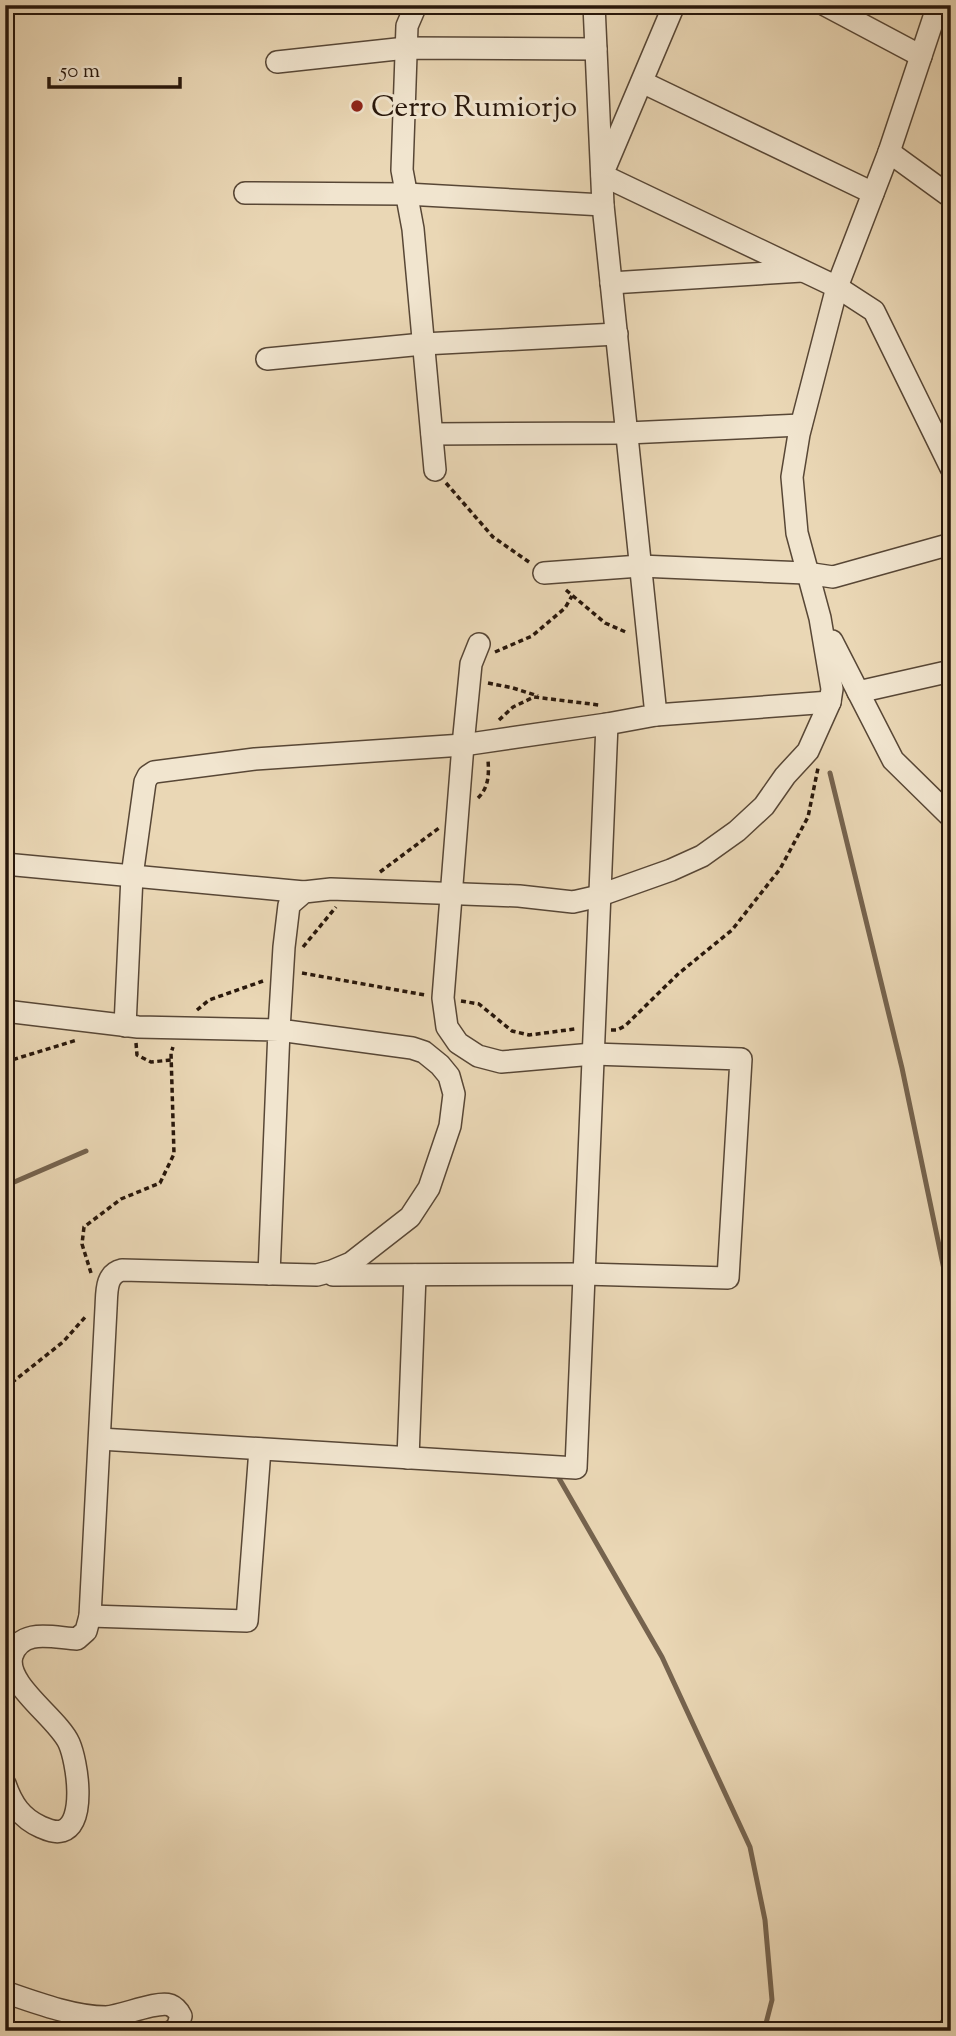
<svg xmlns="http://www.w3.org/2000/svg" width="956" height="2036" font-family="'Sorts Mill Goudy',serif">
<rect width="100%" height="100%" fill="#ead7b5"/>
<filter id="stains"><feTurbulence type="fractalNoise" baseFrequency=".00286" numOctaves="4"/><feColorMatrix values="0 0 0 0 .2 0 0 0 0 .09 0 0 0 0 .02 0 0 0 .5 -.17"/></filter>
<radialGradient id="worn" r=".72"><stop offset=".6" stop-color="#630" stop-opacity="0"/><stop offset="1" stop-color="#630" stop-opacity=".3"/></radialGradient>
<g fill="none" stroke-linecap="round" stroke-linejoin="round">
<g stroke="#75634e" stroke-width="5">
<path d="M 830,773 L 902,1068 L 951,1303"/>
<path d="M 5,1186 L 86,1151"/>
<path d="M 556,1473 L 662,1657 L 750,1847 L 765,1920 L 772,2000 L 764,2031"/>
<path d="M 935,2031 L 951,2011"/>
</g>
<defs>
<g id="minor">
<path d="M 416,5 L 407,26 L 402,170 L 413,229 L 435,470"/>
<path d="M 674,5 L 602,175 L 837,287 L 874,311 L 951,468"/>
<path d="M 825,5 L 921,56"/>
<path d="M 277,62 L 406,48 L 596,49"/>
<path d="M 642,82 L 873,193"/>
<path d="M 889,152 L 951,197"/>
<path d="M 245,193 L 406,194 L 603,205"/>
<path d="M 611,283 L 802,271"/>
<path d="M 267,359 L 423,344 L 617,334"/>
<path d="M 432,434 L 627,433 L 801,425"/>
<path d="M 544,573 L 640,566 L 806,573 L 833,577 L 951,544"/>
<path d="M 832,641 L 893,760 L 951,817"/>
<path d="M 858,692 L 951,671"/>
<path d="M 656,715 L 830,702"/>
<path d="M 5,864 L 304,892"/>
<path d="M 5,1011 L 138,1027 L 279,1030 L 269,1274"/>
<path d="M 125,1026 L 132,876 L 145,782 L 148,776 L 154,772 L 255,759 L 463,745 L 607,724 L 656,715 L 603,205 L 594,5"/>
<path d="M 333,1275 L 584,1274 L 728,1278 L 741,1059 L 593,1054 L 501,1062 L 478,1056 L 458,1043 L 447,1027 L 443,998 L 463,745 L 471,664 L 479,644"/>
<path d="M 100,1439 L 576,1468 L 607,724"/>
<path d="M 408,1458 L 415,1275"/>
<path d="M 90,1616 L 247,1621 L 260,1449"/>
<path d="M 5,1784 C 12,1804 21,1818 41,1827 C 48,1830 55,1833 62,1831 C 87,1823 77,1761 69,1743 C 58,1718 4,1684 12,1656 C 21,1627 54,1638 77,1639 L 86,1631 L 90,1616 L 106,1308 C 107,1293 105,1274 122,1270 L 317,1275 L 332,1271 L 351,1263 L 410,1217 L 429,1188 L 450,1126 L 454,1094 L 449,1076 L 440,1065 L 424,1052 L 412,1048 L 279,1030 L 284,947 L 289,905 L 304,892 L 331,889 L 519,896 L 573,902 L 595,897 L 671,870 L 702,856 L 737,831 L 764,806 L 785,776 L 808,751 L 830,702 L 832,689 L 820,618 L 797,533 L 792,477 L 799,434 L 837,287 L 889,152 L 938,5"/>
<path d="M 5,1992 C 34,2002 74,2017 106,2017 C 122,2016 156,2001 170,2005 C 175,2007 179,2012 181,2016 L 177,2028 L 172,2031"/>
</g>
</defs>
<use href="#minor" stroke="#584736" stroke-width="24"/>
<g stroke="#28170b" stroke-width="3.5" stroke-dasharray="5 3.5" stroke-linecap="butt">
<path d="M 446,483 L 493,537 L 529,562"/>
<path d="M 566,590 L 605,623 L 628,633"/>
<path d="M 495,652 L 532,636 L 565,608 L 572,596"/>
<path d="M 488,683 L 513,688 L 538,696"/>
<path d="M 499,720 L 513,707 L 534,697 L 599,705"/>
<path d="M 478,798 C 489,787 489,774 488,760"/>
<path d="M 380,872 L 439,828"/>
<path d="M 303,947 L 336,907"/>
<path d="M 302,973 L 425,995"/>
<path d="M 461,1001 L 479,1004 L 512,1031 L 529,1035 L 575,1029"/>
<path d="M 197,1010 L 209,1000 L 263,981"/>
<path d="M 611,1030 L 617,1030 L 625,1026 L 678,974 L 732,930 L 780,869 L 808,817 L 818,768"/>
<path d="M 136,1043 L 137,1055 L 151,1062 L 171,1060"/>
<path d="M 5,1062 L 77,1040"/>
<path d="M 91,1273 L 82,1244 L 84,1227 L 121,1199 L 160,1183 L 174,1154 L 171,1053 L 173,1047"/>
<path d="M 5,1388 L 63,1342 L 87,1315"/>
</g>
<use href="#minor" stroke="#f1e5cf" stroke-width="21"/>
</g>
<circle fill="#8f2418" stroke="#f1e5cf" stroke-width="2.5" cx="357" cy="106" r="7"/>
<g text-anchor="middle" stroke-width="6" stroke-linejoin="round" paint-order="stroke">
<g font-size="30" fill="#28170b" stroke="#f1e5cf" text-anchor="start">
<text x="371" y="116">Cerro Rumiorjo</text>
</g>
</g>
<rect width="956" height="2036" fill="none" stroke="#ead7b5" stroke-width="28"/>
<rect x="7" y="7" width="942" height="2022" fill="none" stroke="#28170b" stroke-width="3.5"/>
<rect x="14" y="14" width="928" height="2008" fill="none" stroke="#28170b" stroke-width="2"/>
<path d="M49 77v10h131v-10" fill="none" stroke="#28170b" stroke-width="3.5"/>
<text x="60" y="77" font-size="21" fill="#28170b" stroke="#f1e5cf" stroke-width="5" paint-order="stroke">50 m</text>
<rect width="100%" height="100%" filter="url(#stains)"/>
<rect width="100%" height="100%" fill="url(#worn)"/>
</svg>
